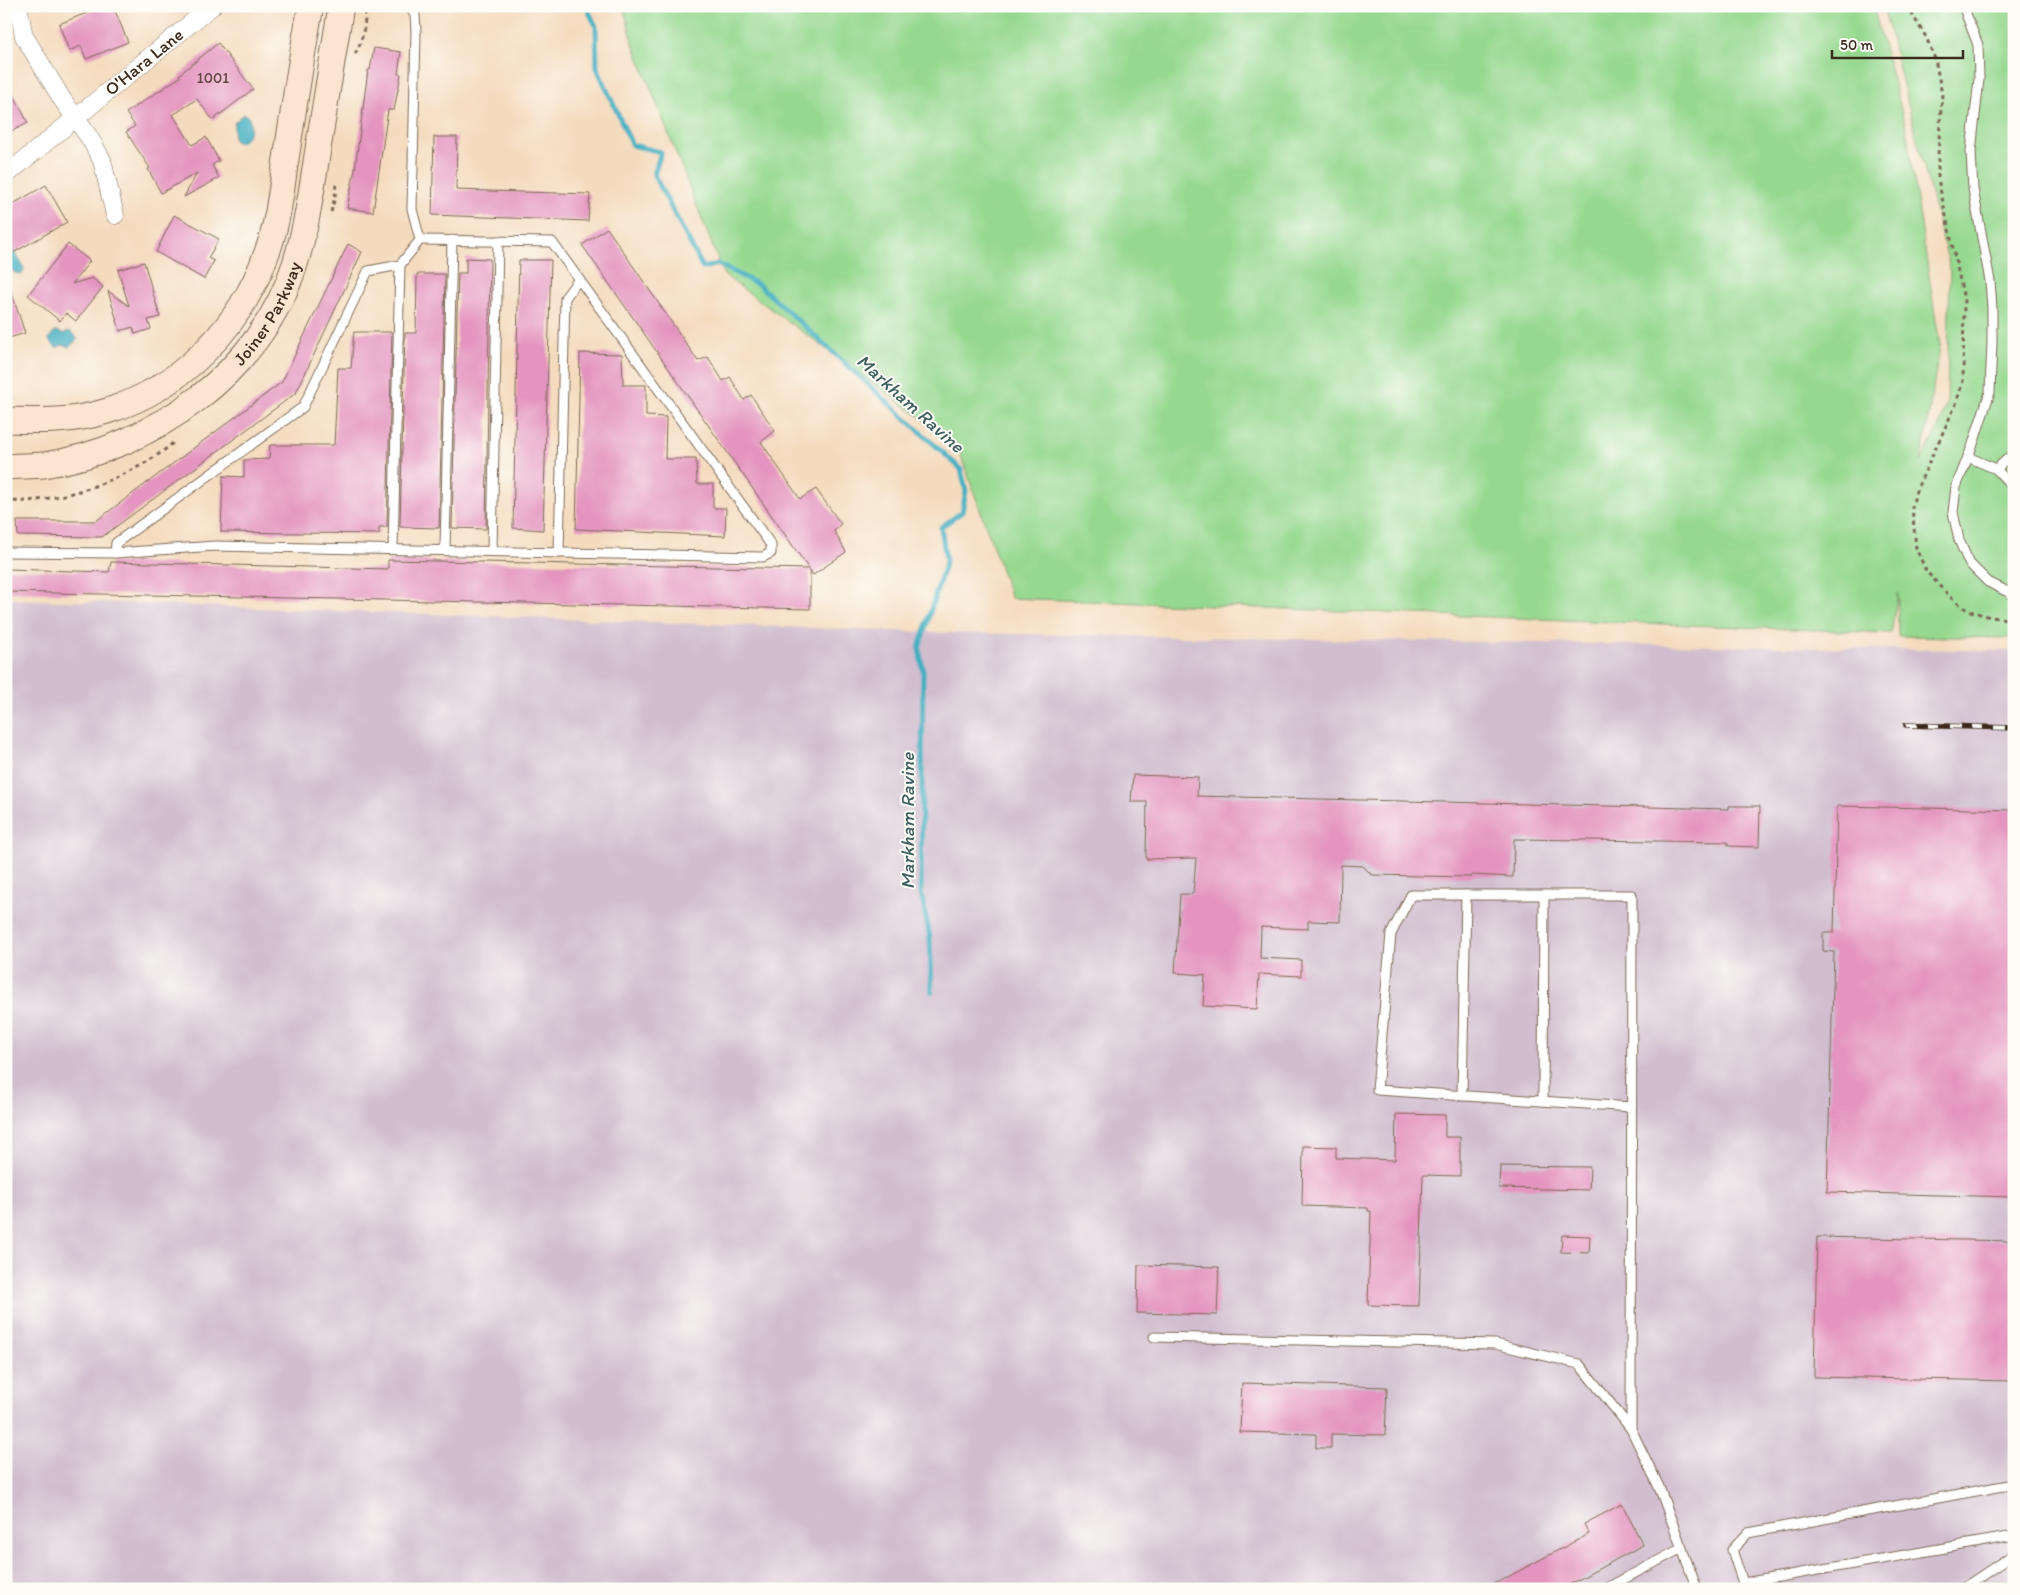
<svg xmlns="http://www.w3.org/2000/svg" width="2020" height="1595" font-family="Itim,sans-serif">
<rect width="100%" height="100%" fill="#fdfcf7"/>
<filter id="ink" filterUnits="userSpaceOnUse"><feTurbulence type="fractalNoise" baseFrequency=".02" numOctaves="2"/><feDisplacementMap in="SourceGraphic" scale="10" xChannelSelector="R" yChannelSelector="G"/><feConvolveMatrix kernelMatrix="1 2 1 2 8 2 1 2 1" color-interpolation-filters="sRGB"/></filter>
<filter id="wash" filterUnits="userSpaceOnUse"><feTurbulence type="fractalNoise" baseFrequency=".0096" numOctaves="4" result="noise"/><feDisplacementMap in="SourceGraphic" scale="20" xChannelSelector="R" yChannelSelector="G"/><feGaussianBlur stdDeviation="1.12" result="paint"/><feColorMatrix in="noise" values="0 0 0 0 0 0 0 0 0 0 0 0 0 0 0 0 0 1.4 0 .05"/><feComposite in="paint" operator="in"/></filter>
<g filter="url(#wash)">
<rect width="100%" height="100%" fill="#f4dbbe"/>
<path fill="#d0bdce" d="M 6,599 L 952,633 L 2014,651 L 2014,1589 L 6,1589 Z"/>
<path fill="#95d88f" stroke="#688156" d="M 623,6 L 1873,6 L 1906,128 L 1940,346 L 1921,462 L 1941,421 L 1947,400 L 1950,268 L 1883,6 L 2014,6 L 2014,638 L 1898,636 L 1898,593 L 1891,633 L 1011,598 L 957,444 L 724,275 L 634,46 Z"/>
<g fill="#43afc1" stroke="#3f6c70">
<path d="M 243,114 L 248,116 C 253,125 250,140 238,143 L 233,139 L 234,123 Z"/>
<path d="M 13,250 L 16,252 C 17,260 24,263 24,271 L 21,274 L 14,273 L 8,263 L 7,255 Z"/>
<path d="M 58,331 L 62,334 L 70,331 L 77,338 L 77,340 L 69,347 L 62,345 L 56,348 L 50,342 L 49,338 L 55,332 Z"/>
</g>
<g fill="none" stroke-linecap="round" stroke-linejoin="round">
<path stroke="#43afc1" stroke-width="5" d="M 586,6 L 596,26 L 597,68 L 632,145 L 661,152 L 654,175 L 703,268 L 718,264 L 759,285 L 961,469 L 966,491 L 962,512 L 941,527 L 946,561 L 919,648 L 923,671 L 921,893 L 930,937 L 932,992"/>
</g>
<g id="blocks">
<g fill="#e495bf">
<path d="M 104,6 L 113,6 L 128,42 L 86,59 L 81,46 L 69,51 L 59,24 Z"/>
<path d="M 218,43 L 253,89 L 213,120 L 197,99 L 173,115 L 192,145 L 206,137 L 219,161 L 212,165 L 219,178 L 184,197 L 197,173 L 161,193 L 148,169 L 150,168 L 126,132 L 135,126 L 126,113 L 180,77 L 179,75 Z"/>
<path d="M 374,48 L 401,52 L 398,74 L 401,74 L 394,110 L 388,110 L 373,212 L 347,208 L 355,169 L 368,70 L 370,70 Z"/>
<path d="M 6,79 L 28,123 L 6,134 Z"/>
<path d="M 434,137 L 457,137 L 456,190 L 590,194 L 588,221 L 432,215 Z"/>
<path d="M 46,185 L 67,222 L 6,257 L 6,208 Z"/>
<path d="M 174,215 L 219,239 L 208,258 L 214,261 L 204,279 L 156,252 Z"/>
<path d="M 607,228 L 698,361 L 708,357 L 723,381 L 730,377 L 744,400 L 751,395 L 775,431 L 761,442 L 800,499 L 816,489 L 841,524 L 834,531 L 846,552 L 813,575 L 810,570 L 810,609 L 6,592 L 6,569 L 109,572 L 111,562 L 388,569 L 388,560 L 809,569 L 582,245 Z"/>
<path d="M 68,244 L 90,261 L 72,284 L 92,278 L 103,287 L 76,321 L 66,313 L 60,321 L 28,295 Z"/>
<path d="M 348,244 L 362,252 L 296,393 L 102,537 L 18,536 L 17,521 L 96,521 L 282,382 Z"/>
<path d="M 466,258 L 490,259 L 486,529 L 452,528 L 458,273 L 466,273 Z"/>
<path d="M 519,260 L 551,260 L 543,530 L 513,528 Z"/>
<path d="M 144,262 L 160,317 L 148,320 L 151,329 L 135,334 L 133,327 L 120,331 L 108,291 L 129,306 L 118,270 Z"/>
<path d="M 417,274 L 445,274 L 439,528 L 400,527 L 405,333 L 416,333 Z"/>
<path d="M 9,285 L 25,333 L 6,339 L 6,286 Z"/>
<path d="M 354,332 L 392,332 L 387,527 L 379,527 L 379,534 L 221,532 L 223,476 L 244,477 L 244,460 L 269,459 L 270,445 L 334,445 L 338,368 L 351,368 Z"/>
<path d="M 580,353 L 622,354 L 623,385 L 646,385 L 646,416 L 666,417 L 665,459 L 696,459 L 697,484 L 713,484 L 713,508 L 726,508 L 725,536 L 576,529 Z"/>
<path d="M 1133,775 L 1198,777 L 1197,796 L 1729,809 L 1729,806 L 1760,806 L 1759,847 L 1728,846 L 1728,842 L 1514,839 L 1513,877 L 1471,875 L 1471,877 L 1372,875 L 1363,866 L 1341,865 L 1340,922 L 1308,921 L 1308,929 L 1261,927 L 1260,958 L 1301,960 L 1301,976 L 1259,974 L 1257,1009 L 1203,1006 L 1205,975 L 1175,973 L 1180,894 L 1193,894 L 1196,858 L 1146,859 L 1147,802 L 1131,802 Z"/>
<path d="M 1837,806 L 2014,810 L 2014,1197 L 1827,1192 L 1834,952 L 1823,951 L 1823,933 L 1834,933 Z"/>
<path d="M 1396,1114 L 1445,1115 L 1445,1137 L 1460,1137 L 1460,1176 L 1423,1175 L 1419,1306 L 1368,1305 L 1371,1211 L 1368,1211 L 1368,1208 L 1302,1206 L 1303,1146 L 1336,1147 L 1336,1158 L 1395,1160 Z"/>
<path d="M 1500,1166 L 1590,1167 L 1589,1190 L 1499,1188 Z"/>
<path d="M 1562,1235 L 1590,1236 L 1589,1253 L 1561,1252 Z"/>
<path d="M 1817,1237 L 2014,1241 L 2014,1381 L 1814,1377 Z"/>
<path d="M 1138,1265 L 1219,1267 L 1217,1315 L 1137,1313 Z"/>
<path d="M 1242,1383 L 1387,1387 L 1385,1435 L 1331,1434 L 1331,1448 L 1316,1448 L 1316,1434 L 1240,1432 Z"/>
<path d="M 1622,1504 L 1643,1545 L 1561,1589 L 1485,1589 L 1589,1534 L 1584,1524 Z"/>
</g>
</g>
</g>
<g filter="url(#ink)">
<use href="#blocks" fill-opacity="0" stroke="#7c6856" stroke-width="1"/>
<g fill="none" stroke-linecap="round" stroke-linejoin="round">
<defs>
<g id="lane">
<path d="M 409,6 L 415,15 L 416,31 L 412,209 L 420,240"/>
<path d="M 1963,6 L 1978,45 L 1979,79 L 1971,152 L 1973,189 L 1990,281 L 1992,308 L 1992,342 L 1990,392 L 1972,447 L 1956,487 L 1953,512 L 1959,540 L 1969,563 L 1988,582 L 2014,595"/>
<path d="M 1968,457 L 1996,469 L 2014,453"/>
<path d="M 1996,469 L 2014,488"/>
<path d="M 393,549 L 400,265"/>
<path d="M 445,550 L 452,240"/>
<path d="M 492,551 L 498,241"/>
<path d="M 6,552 L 115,553 L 215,546 L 763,557 L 771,553 L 771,545 L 552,242 L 420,240"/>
<path d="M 115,553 L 116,543 L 303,407 L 368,271 L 400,265 L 420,240"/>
<path d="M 559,553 L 565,298 L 579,279"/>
<path d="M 1462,1096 L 1466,895"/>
<path d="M 1543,1101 L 1544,895"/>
<path d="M 1631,1107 L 1377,1090 L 1391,934 L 1411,895 L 1632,895 L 1631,1429 L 1659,1487 L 1697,1589"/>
<path d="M 1154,1337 L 1495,1344 L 1579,1364 L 1631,1429"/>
<path d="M 1744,1583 L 2014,1536"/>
<path d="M 1605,1589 L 1682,1548"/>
<path d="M 1745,1589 L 1732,1550 L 1748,1533 L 2014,1484"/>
<path d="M 1962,1589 L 2014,1554"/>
</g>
<g id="street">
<path d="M 18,6 L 24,36 L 62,99 L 89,137 L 102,160 L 115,215"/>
<path d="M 6,175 L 212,6"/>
</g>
<g id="secondary">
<path d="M 6,420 C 40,421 74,422 107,411 C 181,388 240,328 266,255 C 278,225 281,191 286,159 C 294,108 301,57 311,6"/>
<path id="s1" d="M 6,467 C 19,466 32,466 44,465 C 153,448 261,372 295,264 C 307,226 312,187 318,149 C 326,101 333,54 341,6"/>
</g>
</defs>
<use href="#lane" stroke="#7c6856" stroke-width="11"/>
<use href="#street" stroke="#7c6856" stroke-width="19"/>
<use href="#secondary" stroke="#7c6856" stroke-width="27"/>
<g stroke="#7c6856" stroke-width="3" stroke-dasharray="4 4" stroke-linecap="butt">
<path d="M 1907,6 L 1926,37 L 1935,59 L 1942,94 L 1938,155 L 1938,179 L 1964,299 L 1963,381 L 1956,404 L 1916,491 L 1912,507 L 1916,548 L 1926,571 L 1949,596 L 1967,610 L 1990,617 L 2014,620"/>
<path d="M 355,54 C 364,39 365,23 366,6"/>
<path d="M 331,212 L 335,197 L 336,183"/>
<path d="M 6,501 C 57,505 137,476 174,442"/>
</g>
<use href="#lane" stroke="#fff" stroke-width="9"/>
<use href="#street" stroke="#fff" stroke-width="18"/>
<use href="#secondary" stroke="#fce5d0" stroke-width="25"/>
<defs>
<path id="rail" d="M 1906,725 L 2014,728"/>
</defs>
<use href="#rail" stroke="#3b2a1e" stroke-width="5.5"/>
<use href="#rail" stroke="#fdfcf7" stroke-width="4" stroke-dasharray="11" stroke-linecap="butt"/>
</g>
</g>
<g text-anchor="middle" stroke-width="4" stroke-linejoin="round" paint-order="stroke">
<g font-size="15" fill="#654546">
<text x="213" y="83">1001</text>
</g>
<g font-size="18" fill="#3b2a1e" stroke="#fdfcf7">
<text transform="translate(144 62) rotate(-39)" y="6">O'Hara Lane</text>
<text dy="6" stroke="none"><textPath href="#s1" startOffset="319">Joiner Parkway</textPath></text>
</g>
<g font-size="19" font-style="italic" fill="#3e5f5f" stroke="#fdfcf7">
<text transform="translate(911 403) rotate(42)" y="7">Markham Ravine</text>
<text transform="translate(907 821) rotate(-90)" y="7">Markham Ravine</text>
</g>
</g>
<rect width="2020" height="1595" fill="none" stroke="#fdfcf7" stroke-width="25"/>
<path d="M1832 50v8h131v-8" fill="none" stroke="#3b2a1e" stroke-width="2.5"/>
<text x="1840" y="50" font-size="15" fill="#3b2a1e" stroke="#fdfcf7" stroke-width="4" paint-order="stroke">50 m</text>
</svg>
